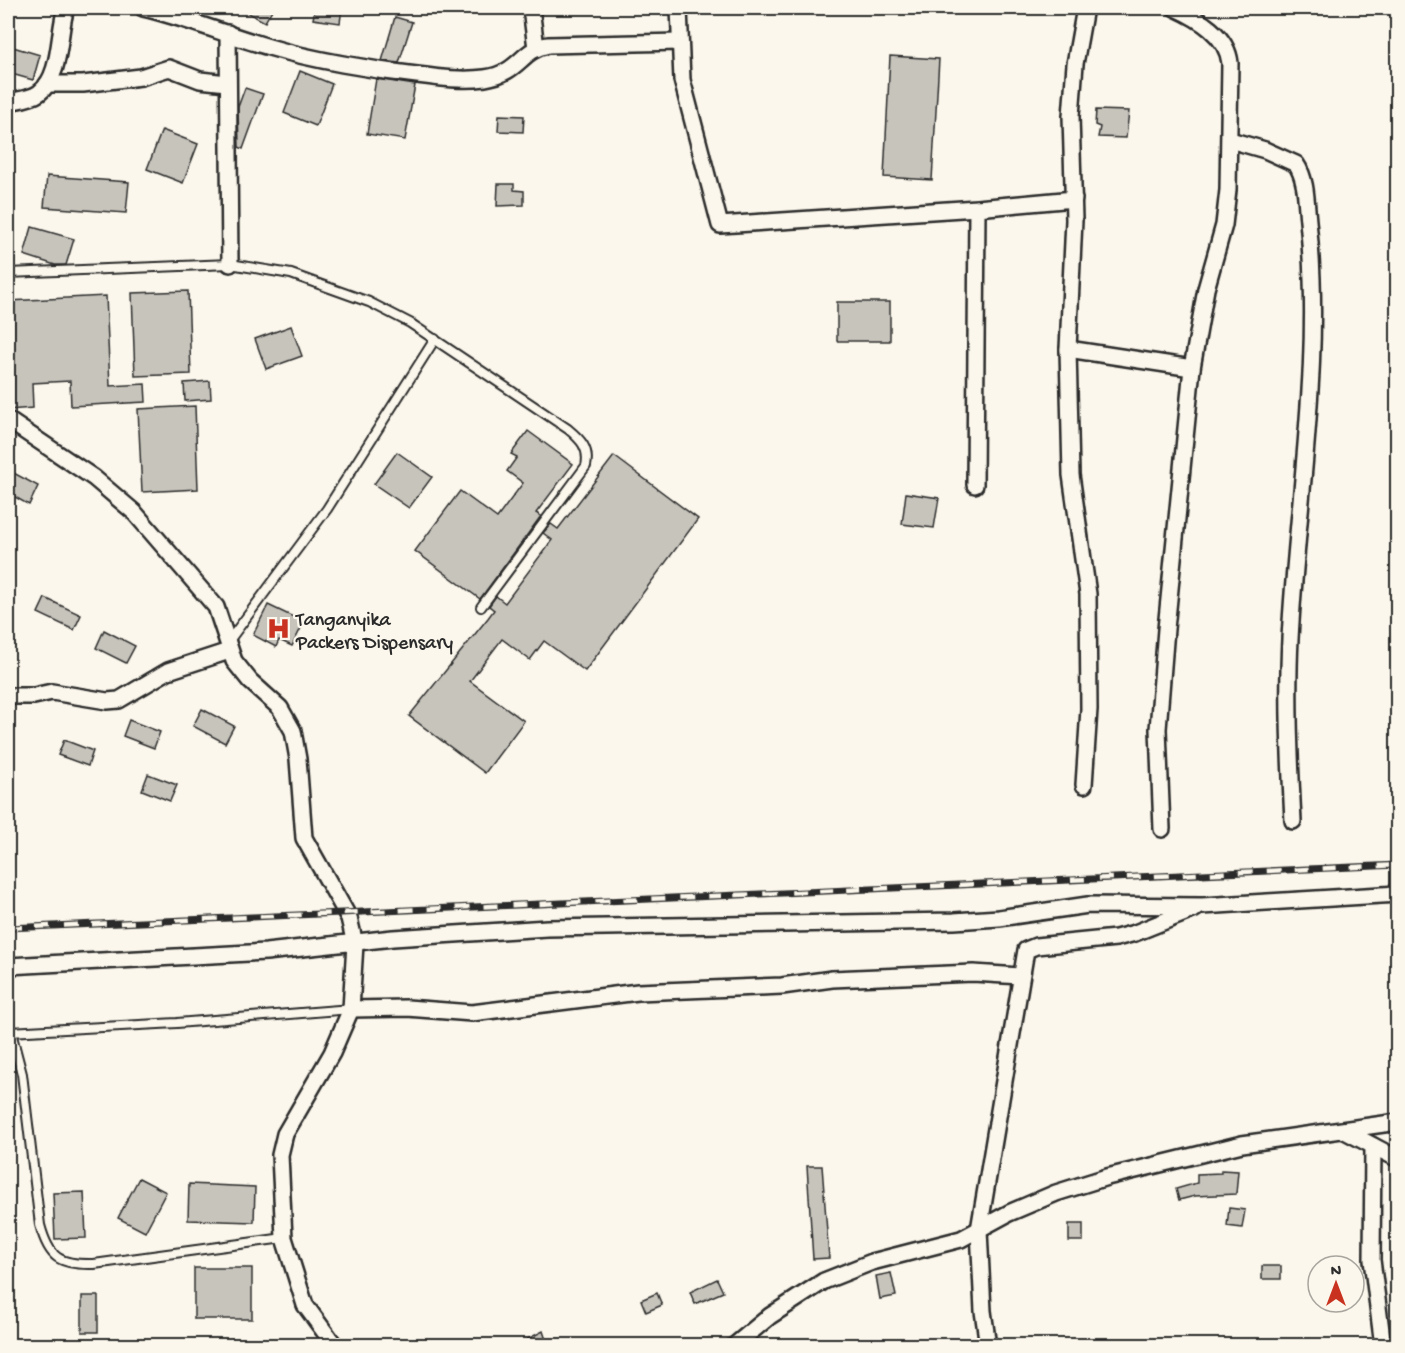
<svg xmlns="http://www.w3.org/2000/svg" width="1405" height="1353" font-family="'Gochi Hand',sans-serif">
<rect width="100%" height="100%" fill="#fbf7ec"/>
<filter id="ink" filterUnits="userSpaceOnUse"><feTurbulence type="fractalNoise" baseFrequency=".0167" numOctaves="2"/><feDisplacementMap in="SourceGraphic" scale="12" xChannelSelector="R" yChannelSelector="G"/><feConvolveMatrix kernelMatrix="1 2 1 2 8 2 1 2 1" color-interpolation-filters="sRGB"/></filter>
<g filter="url(#ink)">
<g fill="#c7c4bc" stroke="#2b2b2b" stroke-width="1.5">
<path d="M 239,8 L 273,8 L 265,22 Z"/>
<path d="M 315,8 L 342,8 L 340,23 L 313,19 Z"/>
<path d="M 395,17 L 412,22 L 399,63 L 382,61 Z"/>
<path d="M 13,47 L 40,55 L 33,80 L 8,73 Z"/>
<path d="M 890,56 L 939,59 L 932,180 L 884,177 Z"/>
<path d="M 300,71 L 332,84 L 316,126 L 284,113 Z"/>
<path d="M 376,79 L 415,85 L 405,140 L 367,134 Z"/>
<path d="M 245,88 L 263,94 L 243,149 L 239,147 L 238,107 Z"/>
<path d="M 1096,110 L 1129,111 L 1126,138 L 1098,137 L 1100,127 L 1095,125 Z"/>
<path d="M 499,115 L 524,116 L 523,132 L 498,131 Z"/>
<path d="M 162,130 L 198,144 L 183,183 L 147,169 Z"/>
<path d="M 47,176 L 129,182 L 126,213 L 44,207 Z"/>
<path d="M 498,184 L 514,184 L 514,190 L 524,191 L 524,205 L 497,206 Z"/>
<path d="M 32,227 L 74,239 L 66,265 L 55,265 L 24,255 Z"/>
<path d="M 188,291 L 191,374 L 135,376 L 132,293 Z"/>
<path d="M 106,296 L 110,386 L 145,384 L 146,402 L 71,406 L 70,381 L 32,383 L 33,408 L 8,410 L 8,301 Z"/>
<rect x="837" y="302" width="53" height="39"/>
<path d="M 291,326 L 302,356 L 266,369 L 255,339 Z"/>
<path d="M 210,381 L 211,399 L 185,401 L 184,383 Z"/>
<path d="M 195,406 L 198,489 L 142,492 L 138,409 Z"/>
<path d="M 528,431 L 573,464 L 536,513 L 541,516 L 480,599 L 415,551 L 460,491 L 497,518 L 523,483 L 507,471 L 517,457 L 511,454 Z"/>
<path d="M 397,452 L 432,477 L 409,508 L 374,484 Z"/>
<path d="M 614,456 L 698,519 L 585,671 L 544,641 L 530,660 L 502,639 L 470,681 L 524,721 L 485,773 L 409,716 L 488,618 L 494,610 L 489,606 L 496,596 L 505,603 L 552,540 L 543,533 L 551,524 L 558,529 Z"/>
<path d="M 8,470 L 38,486 L 29,505 L 8,493 Z"/>
<path d="M 906,493 L 939,498 L 934,528 L 902,524 Z"/>
<path d="M 45,598 L 81,615 L 74,630 L 38,613 Z"/>
<path d="M 268,605 L 304,622 L 292,646 L 279,640 L 276,647 L 253,635 Z"/>
<path d="M 104,630 L 135,646 L 126,663 L 96,648 Z"/>
<path d="M 202,709 L 234,726 L 225,743 L 193,726 Z"/>
<path d="M 129,720 L 160,732 L 154,748 L 123,736 Z"/>
<path d="M 64,740 L 93,751 L 88,766 L 58,755 Z"/>
<path d="M 148,774 L 177,785 L 170,801 L 142,790 Z"/>
<path d="M 807,1166 L 822,1166 L 829,1258 L 813,1259 Z"/>
<path d="M 1221,1170 L 1238,1171 L 1236,1194 L 1195,1196 L 1179,1200 L 1176,1189 L 1197,1183 L 1197,1174 L 1221,1173 Z"/>
<path d="M 139,1178 L 166,1192 L 145,1232 L 118,1218 Z"/>
<path d="M 189,1184 L 255,1187 L 254,1222 L 188,1220 Z"/>
<path d="M 84,1192 L 86,1238 L 55,1239 L 53,1193 Z"/>
<path d="M 1229,1208 L 1245,1210 L 1242,1228 L 1227,1226 Z"/>
<rect x="1069" y="1224" width="14" height="17"/>
<rect x="1262" y="1266" width="19" height="13"/>
<rect x="194" y="1268" width="58" height="51"/>
<path d="M 891,1273 L 896,1296 L 880,1299 L 876,1276 Z"/>
<path d="M 717,1279 L 723,1292 L 695,1304 L 690,1292 Z"/>
<path d="M 657,1293 L 662,1305 L 646,1312 L 641,1300 Z"/>
<rect x="82" y="1296" width="16" height="36"/>
<path d="M 543,1331 L 548,1346 L 514,1346 Z"/>
</g>
<g fill="none" stroke-linecap="round" stroke-linejoin="round">
<defs>
<g id="lane">
<path d="M 8,273 L 230,264 L 291,274 L 369,302 L 410,323 L 568,429 C 580,439 590,448 586,466 L 481,607"/>
<path d="M 228,642 L 327,509 L 435,339"/>
<path d="M 9,1032 L 177,1023 L 351,1009"/>
<path d="M 11,1032 L 22,1074 L 40,1225 C 49,1258 59,1265 94,1264 L 284,1238"/>
</g>
<g id="street">
<path d="M 143,8 C 186,18 227,35 269,47 C 313,60 372,70 417,75 C 440,78 463,81 485,78 C 520,73 520,50 548,45 L 680,42"/>
<path d="M 531,8 L 536,48"/>
<path d="M 679,8 L 682,80 L 720,225 L 977,208 L 1074,199"/>
<path d="M 228,33 L 230,264"/>
<path d="M 47,84 L 83,84 L 141,77 L 169,68 L 200,80 L 227,83"/>
<path d="M 8,102 C 17,100 31,99 39,93 C 62,76 58,32 66,8"/>
<path d="M 1230,140 L 1265,150 L 1296,164 C 1307,180 1306,203 1308,221 C 1323,360 1297,501 1290,639 C 1287,700 1290,761 1293,821"/>
<path d="M 1068,349 L 1192,368"/>
<path d="M 8,420 L 94,478 L 134,512 L 216,607 L 234,661 L 250,681 L 280,708 L 293,731 L 298,759 L 304,838 L 349,918 L 355,944 L 351,1009 L 332,1053 L 285,1134 L 280,1155 L 284,1238 L 305,1305 L 335,1346"/>
<path d="M 975,485 L 977,208"/>
<path d="M 8,696 L 34,696 L 52,692 L 107,701 L 119,700 L 168,671 L 229,651"/>
<path d="M 1084,785 L 1089,709 L 1088,594 L 1071,475 L 1068,349 L 1074,220 L 1071,116 L 1075,64 L 1085,8"/>
<path d="M 1162,829 L 1158,729 L 1166,629 L 1192,368 L 1206,289 L 1224,225 L 1228,190 L 1230,63 C 1227,35 1199,19 1175,8"/>
<path d="M 8,966 L 266,952 L 393,938 L 547,928 L 954,921 L 999,918 L 1088,905 L 1202,906 L 1398,894"/>
<path d="M 351,1009 L 407,1008 L 472,1013 L 638,992 L 782,986 L 832,979 L 973,973 L 1020,976"/>
<path d="M 1345,1131 L 1398,1159"/>
<path d="M 1373,1146 L 1372,1260 L 1383,1346"/>
<path d="M 734,1346 L 770,1316 L 824,1281 L 872,1262 L 961,1239 L 1009,1213 L 1056,1193 L 1107,1177 L 1242,1144 L 1398,1122"/>
<path d="M 988,1346 L 983,1311 L 979,1230 L 1026,950 L 1036,946 L 1116,938 L 1135,933 L 1195,909"/>
</g>
</defs>
<use href="#lane" stroke="#2b2b2b" stroke-width="12"/>
<use href="#street" stroke="#2b2b2b" stroke-width="20"/>
<use href="#lane" stroke="#fbf7ec" stroke-width="8"/>
<use href="#street" stroke="#fbf7ec" stroke-width="15"/>
<defs>
<path id="rail" d="M 8,928 L 1398,865"/>
</defs>
<use href="#rail" stroke="#2b2b2b" stroke-width="7"/>
<use href="#rail" stroke="#fbf7ec" stroke-width="4.5" stroke-dasharray="14" stroke-linecap="butt"/>
</g>
</g>
<defs>
<symbol id="hospital-bare" viewBox="-9 -9 18 18"><path d="M-5-5h3v3.5h4V-5h3V5h-3V1.5h-4V5h-3Z" fill="#c8321e" stroke="#fbf7ec" stroke-width="2.5" paint-order="stroke"/></symbol>
</defs>
<g fill-rule="evenodd">
<use href="#hospital-bare" x="262" y="612" width="33" height="33"/>
</g>
<g text-anchor="middle" stroke-width="4.5" stroke-linejoin="round" paint-order="stroke">
<g font-size="20" fill="#2b2b2b" stroke="#fbf7ec" text-anchor="start">
<text x="296" y="625">Tanganyika<tspan x="296" dy="23">Packers Dispensary</tspan></text>
</g>
</g>
<rect width="1405" height="1353" fill="none" stroke="#fbf7ec" stroke-width="30"/>
<rect x="15" y="15" width="1375" height="1323" fill="none" stroke="#2b2b2b" stroke-width="2" filter="url(#ink)"/>
<g transform="translate(1336 1284)"><circle r="28" fill="#fbf7ec" stroke="#a8a59f" stroke-width="1.5"/>
<path d="M0-4.5L10 22L0 15L-10 22Z" fill="#c8321e"/>
<text y="-9" font-size="16" font-weight="bold" text-anchor="middle" fill="#2b2b2b">N</text>
</g>
</svg>
